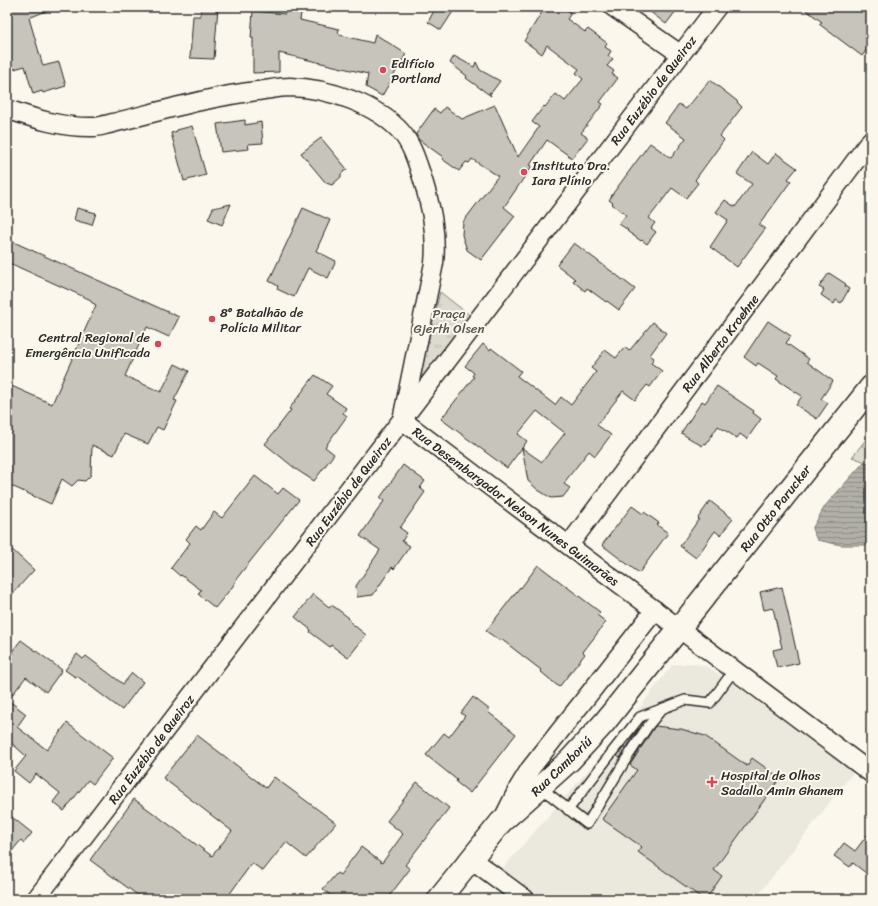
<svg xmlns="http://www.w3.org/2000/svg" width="878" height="906" font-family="Sriracha,sans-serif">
<defs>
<pattern id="forest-firs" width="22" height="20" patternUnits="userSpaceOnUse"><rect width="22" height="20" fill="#dddad0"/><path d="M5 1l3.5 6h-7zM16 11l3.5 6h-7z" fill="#bebbb3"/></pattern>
<pattern id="park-tufts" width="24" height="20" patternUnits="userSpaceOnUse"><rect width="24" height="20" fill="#dddad0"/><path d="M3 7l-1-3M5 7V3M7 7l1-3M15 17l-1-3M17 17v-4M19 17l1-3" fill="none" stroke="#bebbb3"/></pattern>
<pattern id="water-rules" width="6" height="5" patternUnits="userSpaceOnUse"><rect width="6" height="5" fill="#b1afa7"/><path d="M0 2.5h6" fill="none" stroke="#908f88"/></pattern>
</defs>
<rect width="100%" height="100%" fill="#fbf7ec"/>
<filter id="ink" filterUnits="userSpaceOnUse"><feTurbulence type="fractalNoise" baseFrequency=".025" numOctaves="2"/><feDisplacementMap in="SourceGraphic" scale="8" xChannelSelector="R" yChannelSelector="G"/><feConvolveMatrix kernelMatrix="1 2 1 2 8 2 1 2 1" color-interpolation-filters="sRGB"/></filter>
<g filter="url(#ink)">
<path fill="#ebe8de" d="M 689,663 L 706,666 L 727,679 L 854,771 L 755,899 L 530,899 L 497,875 L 619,735 L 672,665 Z"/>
<path fill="url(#forest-firs)" stroke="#84827e" d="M 871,433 L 871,464 L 852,457 Z"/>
<path fill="url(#park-tufts)" stroke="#84827e" d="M 440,292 L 472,317 L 416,392 Z"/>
<path fill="url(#water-rules)" stroke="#7b7a75" d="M 864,462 L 871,464 L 871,545 L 841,545 L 817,540 L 812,529 L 825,506 Z"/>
<g fill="#c7c4bc" stroke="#2b2b2b" fill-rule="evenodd">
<path d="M 7,7 L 56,7 L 29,18 L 43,66 L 59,62 L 66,86 L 43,93 L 42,91 L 33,94 L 25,66 L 11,70 L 7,55 Z"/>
<path d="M 201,7 L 218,7 L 214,59 L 190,58 L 193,16 L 200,16 Z"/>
<path d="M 286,7 L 302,7 L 300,20 L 339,29 L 338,33 L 340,34 L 340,35 L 373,43 L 375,34 L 406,54 L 382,96 L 366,87 L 368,74 L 279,53 L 279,72 L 253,73 L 253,38 L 251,38 L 253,11 L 285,14 Z"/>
<path d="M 436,7 L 456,7 L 441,30 L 428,22 Z"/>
<path d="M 545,7 L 562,7 L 571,13 L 567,19 L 585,32 L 588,29 L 607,43 L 605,47 L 611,51 L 608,56 L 613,59 L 607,66 L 614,71 L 612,74 L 618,78 L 600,102 L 603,104 L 581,133 L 588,138 L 572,158 L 547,140 L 530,165 L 532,166 L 504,207 L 515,216 L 481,260 L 467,250 L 462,235 L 463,222 L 498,176 L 472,159 L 469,163 L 466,162 L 459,171 L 442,159 L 443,157 L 418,139 L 416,134 L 434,109 L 440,113 L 445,107 L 462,119 L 495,105 L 518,157 L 539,127 L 532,122 L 544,106 L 545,107 L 556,94 L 565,101 L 583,79 L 576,73 L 579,69 L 547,45 L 542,54 L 524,41 Z"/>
<path d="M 644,7 L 679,7 L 666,24 Z"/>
<path d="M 802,7 L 871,7 L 871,44 L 862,56 L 819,24 L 822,22 Z"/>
<path d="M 454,56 L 474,67 L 476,62 L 480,70 L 500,81 L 491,93 L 489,92 L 491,96 L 466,78 L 467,76 L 450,63 Z"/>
<path d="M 710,80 L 737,101 L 737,102 L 742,107 L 720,136 L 724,140 L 695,180 L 698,183 L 686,198 L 672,188 L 649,218 L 655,223 L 651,228 L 656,232 L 647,244 L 642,240 L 641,241 L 627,231 L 628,230 L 619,224 L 626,215 L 612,204 L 613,203 L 609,200 L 612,196 L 611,196 L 650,143 L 671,158 L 686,138 L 665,123 L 679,104 L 686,109 Z"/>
<path d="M 245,120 L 245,125 L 261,122 L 263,143 L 248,144 L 249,149 L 221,152 L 217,124 Z"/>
<path d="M 192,126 L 206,175 L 184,181 L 171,133 L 177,131 L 177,130 Z"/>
<path d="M 321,138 L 347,169 L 341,174 L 341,177 L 332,185 L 326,183 L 301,153 Z"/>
<path d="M 752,152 L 768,164 L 776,153 L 797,168 L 788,179 L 791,181 L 759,225 L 765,229 L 737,267 L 710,247 L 728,220 L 716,212 L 725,200 L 735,207 L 752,184 L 737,174 Z"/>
<path d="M 231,204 L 222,225 L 208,219 L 213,208 Z"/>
<path d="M 77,208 L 96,213 L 92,225 L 74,220 Z"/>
<path d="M 303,208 L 330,220 L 316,251 L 336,261 L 328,278 L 308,268 L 294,297 L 277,289 L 278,286 L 269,281 Z"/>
<path d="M 7,239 L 179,317 L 169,337 L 147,327 L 125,376 L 161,392 L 175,364 L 189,371 L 174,400 L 177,401 L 163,430 L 157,427 L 148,444 L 124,434 L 114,455 L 92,445 L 91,475 L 85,481 L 78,480 L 72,486 L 62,479 L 51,504 L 7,484 L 7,384 L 52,404 L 96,305 L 91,302 L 91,300 L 7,262 Z"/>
<path d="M 574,243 L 635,289 L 619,310 L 607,301 L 606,302 L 587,288 L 585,291 L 573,281 L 575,279 L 557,265 Z"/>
<path d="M 829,273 L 846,284 L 845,286 L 849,289 L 841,303 L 836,300 L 834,304 L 821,295 L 824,290 L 819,287 Z"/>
<path d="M 768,321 L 791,336 L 786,343 L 809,359 L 807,362 L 833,381 L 821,399 L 828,403 L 817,419 L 796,405 L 802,396 L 776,379 L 778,376 L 758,363 L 756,366 L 744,357 Z"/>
<path d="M 653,322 L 666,333 L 650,355 L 654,358 L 651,363 L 662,371 L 650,387 L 647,385 L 635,400 L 623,391 L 597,425 L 611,435 L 595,456 L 589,451 L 566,480 L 567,480 L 564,484 L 570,488 L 563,497 L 551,498 L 538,490 L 528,481 L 522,448 L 507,468 L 441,419 L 474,377 L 472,376 L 474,373 L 465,366 L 483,344 L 490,350 L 491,348 L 521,371 L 517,376 L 555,405 L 561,397 L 571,405 L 596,372 L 591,368 L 605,350 L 616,358 L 625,347 L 629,351 ZM 537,411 L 565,433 L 542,462 L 522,448 L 527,441 L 518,434 Z"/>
<path d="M 315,375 L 332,386 L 326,394 L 346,408 L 343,413 L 347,416 L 325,447 L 334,454 L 314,481 L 297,470 L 265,444 L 291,410 L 289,409 Z"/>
<path d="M 717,386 L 754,411 L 753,413 L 761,419 L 747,439 L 740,434 L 737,438 L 718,426 L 706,444 L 704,443 L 702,446 L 681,433 L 702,401 L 705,403 Z"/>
<path d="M 403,465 L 425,481 L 420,488 L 425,492 L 400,528 L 407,533 L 402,541 L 410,546 L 394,569 L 392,567 L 373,595 L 357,597 L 356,586 L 380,550 L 360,536 L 384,501 L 380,498 Z"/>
<path d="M 255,476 L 278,494 L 283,488 L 299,500 L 237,578 L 233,586 L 215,608 L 198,594 L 201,590 L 181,575 L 180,576 L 171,568 L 190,543 L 186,539 L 196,526 L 201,530 L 214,512 L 222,518 Z"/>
<path d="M 710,501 L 733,519 L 720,535 L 715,531 L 696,558 L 680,546 L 699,519 L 698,518 Z"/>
<path d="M 632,506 L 643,514 L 644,512 L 659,523 L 657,525 L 668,533 L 639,573 L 602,545 Z"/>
<path d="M 7,545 L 34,570 L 7,600 Z"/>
<path d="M 538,565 L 600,612 L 597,615 L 606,622 L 583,652 L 585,654 L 559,687 L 540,671 L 541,670 L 501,639 L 500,641 L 486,631 L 520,587 L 521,588 Z"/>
<path d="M 782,587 L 799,663 L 777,668 L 773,650 L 782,648 L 773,608 L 764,610 L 760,592 Z"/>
<path d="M 313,594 L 329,607 L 331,605 L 336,608 L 349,618 L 348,619 L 351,621 L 350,622 L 366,635 L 348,658 L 331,645 L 330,647 L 310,632 L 311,630 L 295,617 Z"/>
<path d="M 21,640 L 62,670 L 46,692 L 26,677 L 8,700 L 26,714 L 17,727 L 47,750 L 67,723 L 113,758 L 93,784 L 88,780 L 64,811 L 53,802 L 60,793 L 36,774 L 29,783 L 14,771 L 26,756 L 7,739 L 7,658 Z"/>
<path d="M 77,654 L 83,659 L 86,656 L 123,684 L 132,673 L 143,682 L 122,710 L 77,676 L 75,677 L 65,670 Z"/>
<path d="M 473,697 L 490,710 L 488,712 L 516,734 L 470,793 L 456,782 L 457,780 L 426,755 L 444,733 L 449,737 L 465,716 L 461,713 Z"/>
<path d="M 655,726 L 681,729 L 705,736 L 747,766 L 752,758 L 780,778 L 714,870 L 722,876 L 706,899 L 703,899 L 638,852 L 642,847 L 602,819 L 637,770 L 630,765 Z"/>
<path d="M 639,728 L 620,758 L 617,756 L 618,755 Z"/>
<path d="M 197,735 L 266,788 L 274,777 L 336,823 L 306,858 L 286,842 L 263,871 L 252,863 L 226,899 L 143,899 L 90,860 L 134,799 L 212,856 L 232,831 L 163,778 Z"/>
<path d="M 417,782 L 449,808 L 405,865 L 410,869 L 387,899 L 335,899 L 323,889 L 337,873 L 340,875 L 361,847 L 382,863 L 403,834 L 387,821 Z"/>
<path d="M 7,813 L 32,833 L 24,843 L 21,840 L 7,857 Z"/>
<path d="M 871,830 L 871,877 L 853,863 L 850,867 L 834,856 L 844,843 L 855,851 Z"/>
</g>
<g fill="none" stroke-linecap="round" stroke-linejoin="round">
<defs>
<g id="lane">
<path d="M 540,787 L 587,824 L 625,761 L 648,726 L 662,709"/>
<path d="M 568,810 L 613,751 L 640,717 L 685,700 L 710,703 L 734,670"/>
</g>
<g id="street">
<path d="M 613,7 L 680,54"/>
<path d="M 7,109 C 35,119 64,128 94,127 C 99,127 104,125 109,124 C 158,112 207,97 257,91 C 267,90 279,87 290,87 C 327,88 377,104 402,133 C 412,145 417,162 422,177 C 431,206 437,233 434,263 L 403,415"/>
<path d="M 402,420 L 871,773"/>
<path d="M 569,545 L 871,140"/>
<path d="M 504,817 L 519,787 L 530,769 L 655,610"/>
<path d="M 471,859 L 525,899"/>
<path d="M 36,899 L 717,7"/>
</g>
<path id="primary" d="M 439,899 L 501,822 L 518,807 L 570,760 L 604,723 L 871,387"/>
</defs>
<use href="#lane" stroke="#2b2b2b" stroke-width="12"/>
<use href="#street" stroke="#2b2b2b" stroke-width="21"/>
<use href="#primary" stroke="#2b2b2b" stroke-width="25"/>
<use href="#lane" stroke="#fbf7ec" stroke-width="9"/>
<use href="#street" stroke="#fbf7ec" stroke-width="18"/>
<use href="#primary" stroke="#fbf7ec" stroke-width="22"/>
</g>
</g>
<g fill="#d1495b" stroke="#fbf7ec" stroke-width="1.5">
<circle cx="383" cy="70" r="4"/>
<circle cx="524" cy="172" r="4"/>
<circle cx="212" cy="319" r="4"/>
<circle cx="158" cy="344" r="4"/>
<path d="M710 776h4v4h4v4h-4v4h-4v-4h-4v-4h4z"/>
</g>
<g text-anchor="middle" stroke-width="4" stroke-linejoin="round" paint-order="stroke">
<g font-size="13" fill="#2b2b2b" stroke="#fbf7ec" text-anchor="start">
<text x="391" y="68">Edifício<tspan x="391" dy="15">Portland</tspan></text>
<text x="532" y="170">Instituto Dra.<tspan x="532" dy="15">Iara Plínio</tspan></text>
<text x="220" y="317">8º Batalhão de<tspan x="220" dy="15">Polícia Militar</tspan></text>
<text x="150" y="342" text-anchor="end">Central Regional de<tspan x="150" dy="15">Emergência Unificada</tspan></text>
<text x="721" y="780">Hospital de Olhos<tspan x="721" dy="15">Sadalla Amin Ghanem</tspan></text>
</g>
<g font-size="13" fill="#2b2b2b" stroke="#fbf7ec">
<text transform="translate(653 90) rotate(-53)" y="5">Rua Euzébio de Queiroz</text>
<text transform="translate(720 343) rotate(-53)" y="5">Rua Alberto Kroehne</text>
<text transform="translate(348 491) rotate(-53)" y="5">Rua Euzébio de Queiroz</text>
<text transform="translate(516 506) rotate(37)" y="5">Rua Desembargador Nelson Nunes Guimarães</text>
<text transform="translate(775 508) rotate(-52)" y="5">Rua Otto Parucker</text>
<text transform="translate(151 749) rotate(-53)" y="5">Rua Euzébio de Queiroz</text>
<text transform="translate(561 766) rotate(-44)" y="5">Rua Camboriú</text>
</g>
<g font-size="13" fill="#585754" stroke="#fbf7ec">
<text x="449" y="318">Praça<tspan x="449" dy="15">Gjerth Olsen</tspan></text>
</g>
</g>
<rect width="878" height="906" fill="none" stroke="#fbf7ec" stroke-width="24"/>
<rect x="12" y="12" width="854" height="882" fill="none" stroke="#2b2b2b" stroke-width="1.5" filter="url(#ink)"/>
</svg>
